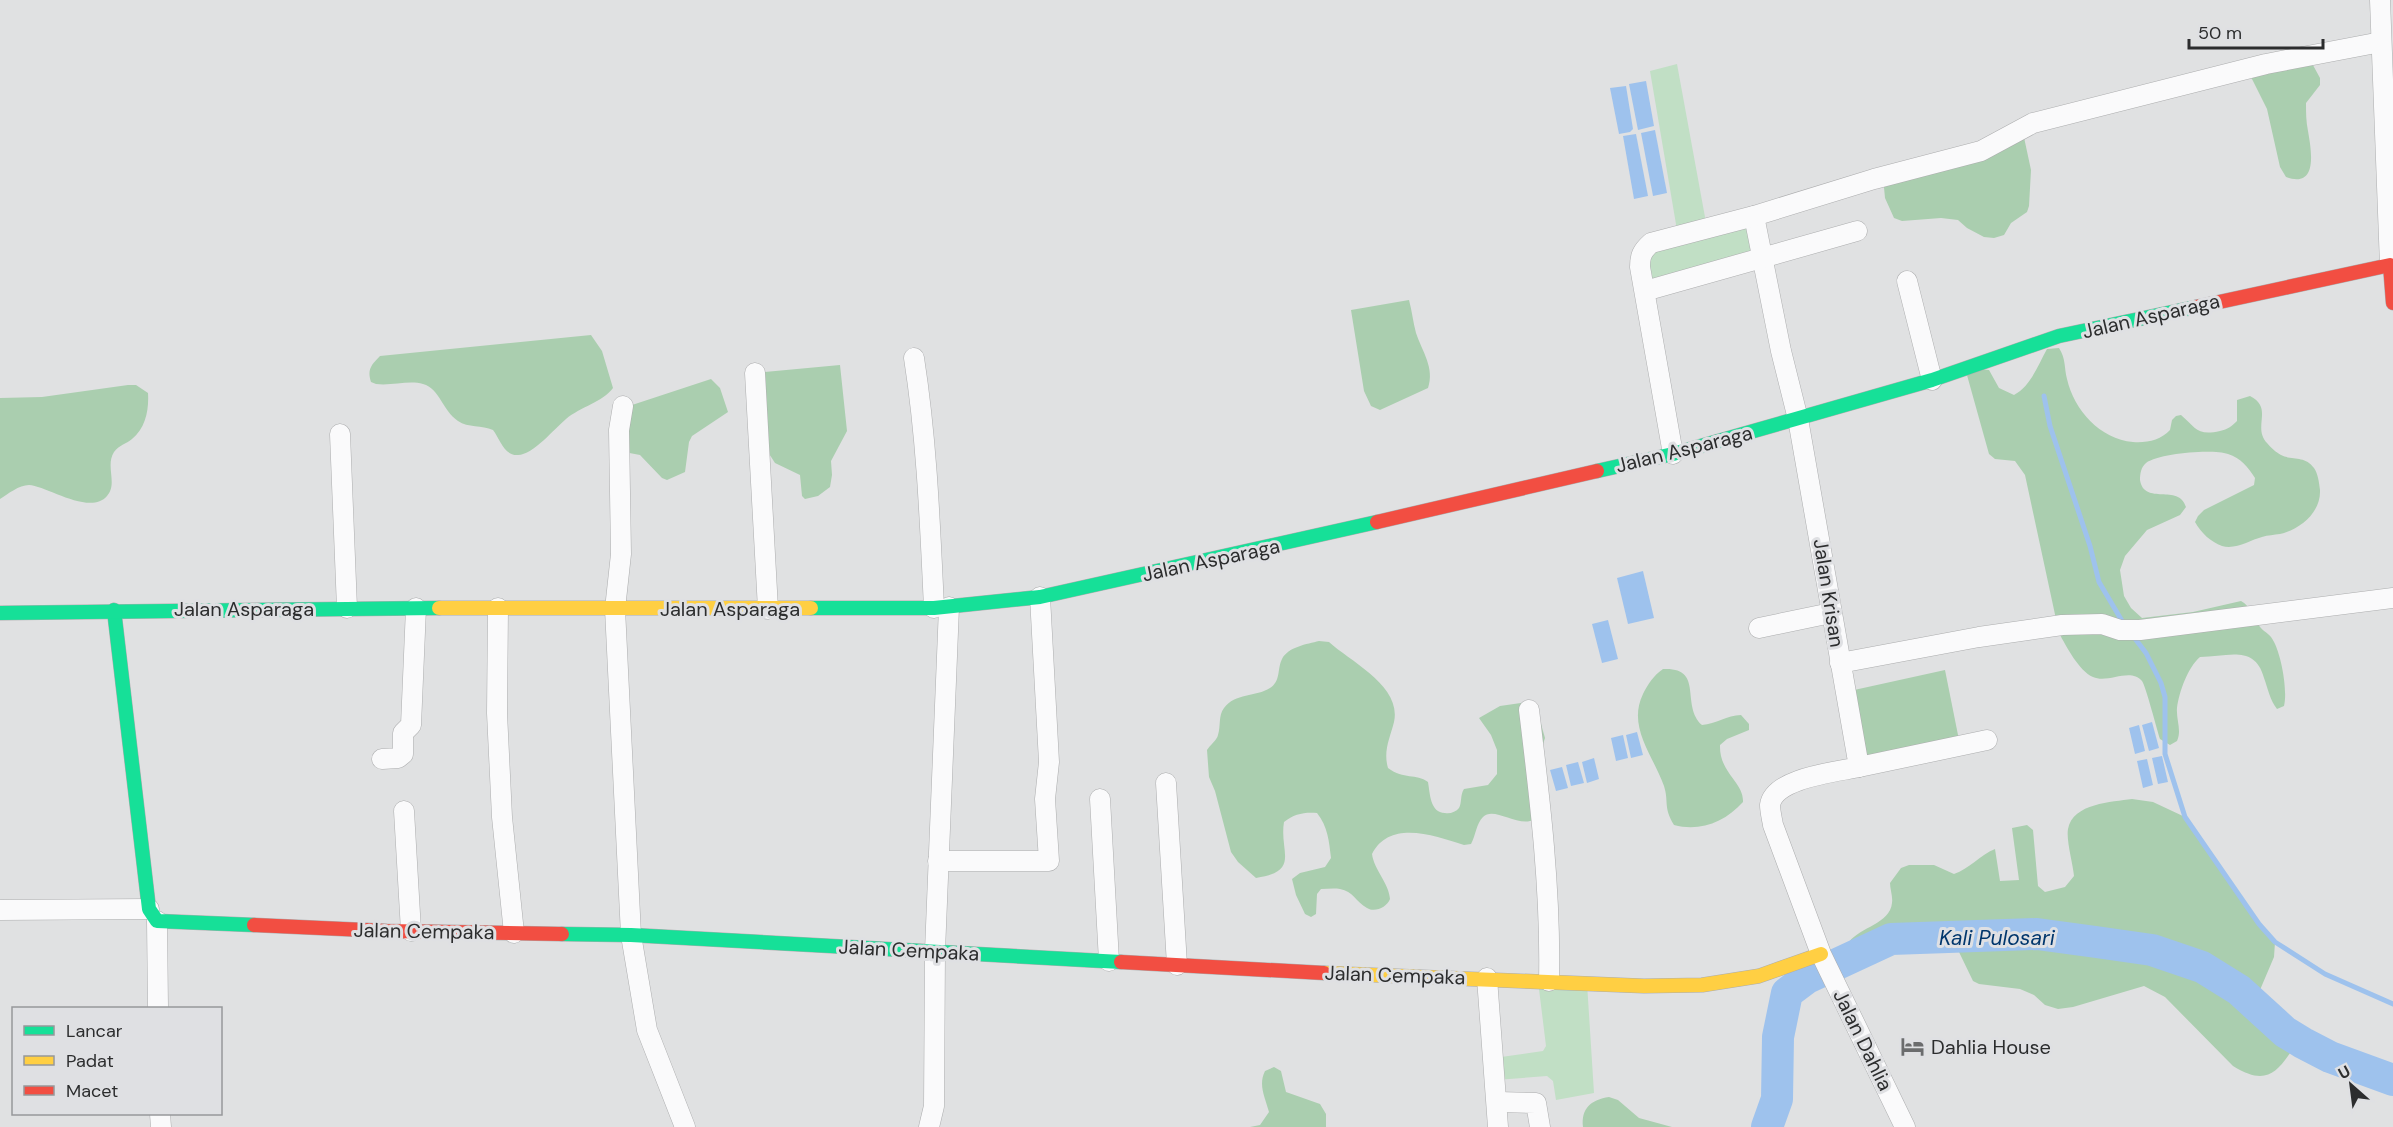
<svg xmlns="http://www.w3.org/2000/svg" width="2393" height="1127" font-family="'DM Sans',sans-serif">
<rect width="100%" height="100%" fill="#e0e1e2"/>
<g fill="#c1dfc5">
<path d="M 1677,64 L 1707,228 L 1754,216 L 1762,258 L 1645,291 L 1644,249 L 1678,236 L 1650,71 Z"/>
<path d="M 1538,981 L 1587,983 L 1594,1093 L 1556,1100 L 1553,1081 L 1547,1076 L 1496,1080 L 1494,1058 L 1543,1051 L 1546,1046 Z"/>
</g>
<g fill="#aaceaf">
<path d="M 2308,56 L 2320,78 L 2320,85 L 2306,103 C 2306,112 2306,122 2308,131 C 2311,149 2319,189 2286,177 L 2280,167 L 2267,109 L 2251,77 Z"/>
<path d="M 2022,128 L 2031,170 L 2029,206 L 2027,212 L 2011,223 L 2004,235 L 1994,238 L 1984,237 L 1967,228 L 1958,220 L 1941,218 L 1902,221 L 1894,218 L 1885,198 L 1883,177 Z"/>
<path d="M 1409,300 C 1412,311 1413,322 1416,333 C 1422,351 1435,368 1428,388 L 1380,410 L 1371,406 L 1364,391 L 1351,310 Z"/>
<path d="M 591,335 L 602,351 L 613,388 C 603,402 580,407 566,419 C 555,428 533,455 518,455 C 504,456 500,439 493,430 C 482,425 468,428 458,421 C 442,410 440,389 423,384 C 409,380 392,386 376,384 L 371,382 C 367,370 371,365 380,356 Z"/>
<path d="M 2059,348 C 2066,359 2064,367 2067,379 C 2074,410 2100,439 2133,442 C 2147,443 2161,440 2170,430 L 2172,420 L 2176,416 L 2181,415 C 2196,428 2197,436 2220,431 C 2228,429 2231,427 2237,421 L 2237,400 L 2250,396 C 2274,408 2252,427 2267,443 C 2270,447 2277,453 2281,455 C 2293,461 2305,455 2314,468 C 2318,474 2319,482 2320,490 C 2321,512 2301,529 2280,534 C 2274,535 2268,535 2262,537 C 2250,540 2236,550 2222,546 C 2211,542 2201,533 2195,522 L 2198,516 L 2204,510 L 2254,485 L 2255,478 C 2248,467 2241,458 2228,454 C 2212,449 2160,453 2146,463 C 2141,467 2140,474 2140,480 C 2144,506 2179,483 2186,507 L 2180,515 L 2147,530 L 2125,556 L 2120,570 L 2124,596 L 2131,608 L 2142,618 L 2193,612 L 2241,601 C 2250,606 2253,616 2258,624 C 2261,630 2267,632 2271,637 C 2281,650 2288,691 2284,706 L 2277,709 C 2270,700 2268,689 2264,678 C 2255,644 2227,657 2200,657 C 2188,667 2179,692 2177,708 C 2176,720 2182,730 2177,741 L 2170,745 L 2160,739 C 2157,730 2146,687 2142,681 C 2130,667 2108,684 2093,677 C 2079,671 2066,646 2059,633 L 2025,475 L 2015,461 L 1995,459 L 1989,454 L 1965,368 L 1989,370 L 1999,388 L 2014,395 C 2031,386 2038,365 2047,349 Z"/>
<path d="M 840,365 L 847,431 L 831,461 L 832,475 L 830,487 L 818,496 L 805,499 L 802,496 L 800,475 L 775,463 L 766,449 L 755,373 Z"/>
<path d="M 711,379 L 720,388 L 728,412 L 692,436 L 689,442 L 685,472 L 667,480 L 662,478 L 640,455 L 619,451 L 629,406 Z"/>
<path d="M 128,385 L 136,385 L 148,393 C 149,409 146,428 132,439 C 126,444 119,445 114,452 C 105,466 118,484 107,496 C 90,516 47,486 29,485 C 19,485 8,494 0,499 L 0,398 L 42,397 Z"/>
<path d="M 1319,641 L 1329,642 C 1351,662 1402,686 1394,722 C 1390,738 1383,751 1388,768 C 1404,780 1416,773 1428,782 C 1430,793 1430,813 1445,813 C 1450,814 1456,812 1459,808 C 1462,803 1460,795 1464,789 L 1488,785 L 1497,774 L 1497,750 L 1491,735 L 1479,718 L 1500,706 L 1528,702 L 1537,710 L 1545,738 L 1541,750 L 1534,820 C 1516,827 1494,806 1483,817 C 1476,824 1476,835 1471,844 L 1464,845 C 1435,836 1390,819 1372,854 C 1374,870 1389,883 1390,899 C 1387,907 1375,913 1367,908 C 1356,902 1353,891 1340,889 C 1334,888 1327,889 1321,889 L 1317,894 L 1316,914 L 1311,917 L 1305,914 L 1296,895 L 1292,879 L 1300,873 L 1325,867 L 1331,858 C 1329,841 1328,827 1317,813 C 1304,812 1294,814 1284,822 C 1279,852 1301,871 1256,878 L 1238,862 L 1231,852 L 1215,791 L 1209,777 L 1207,750 C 1210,745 1217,740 1218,735 C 1221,726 1218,716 1224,708 C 1235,693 1256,697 1270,688 C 1281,681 1277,669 1282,659 C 1288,647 1307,644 1319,641 Z"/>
<path d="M 1663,669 C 1705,667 1680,705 1702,725 C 1716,724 1727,715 1741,715 L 1749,724 L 1749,730 L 1727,739 L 1720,745 C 1719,773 1744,782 1743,802 C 1725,822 1700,832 1674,825 C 1663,807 1669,802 1664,786 C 1653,755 1627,727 1643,694 C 1648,684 1654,675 1663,669 Z"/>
<path d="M 1945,670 L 1960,745 L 1859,767 L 1845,692 Z"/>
<path d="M 2132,799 L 2153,802 L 2185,817 L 2259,924 L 2275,942 L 2274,957 L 2254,1004 L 2285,1032 L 2299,1040 C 2279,1069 2270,1089 2233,1066 L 2165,997 L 2144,986 L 2073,1007 L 2058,1009 L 2045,1005 L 2034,995 L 2020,989 L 1979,984 L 1973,981 L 1959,952 L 1951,946 L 1932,944 L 1866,957 L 1850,949 L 1849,942 C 1860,927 1890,924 1892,903 C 1893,897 1890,889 1890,883 L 1901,868 L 1909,865 L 1934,865 L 1954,874 C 1969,869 1980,855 1995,849 L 2000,881 L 2019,880 L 2012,828 L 2027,825 L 2033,830 L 2038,886 L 2045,892 L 2065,887 L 2074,876 C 2073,864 2066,840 2068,829 C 2073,803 2112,802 2132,799 Z"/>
<path d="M 1274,1067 L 1281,1071 L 1286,1092 L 1320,1104 L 1326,1114 L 1326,1127 L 1250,1127 L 1260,1125 L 1269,1112 C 1265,1097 1258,1085 1265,1071 Z"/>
<path d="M 1609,1097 L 1618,1100 L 1639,1118 L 1672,1127 L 1583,1127 C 1581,1108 1591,1100 1609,1097 Z"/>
</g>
<g fill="#9ec2ed">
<path d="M 1646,81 L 1654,126 L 1638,130 L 1629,84 Z"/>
<path d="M 1626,86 L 1633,129 L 1630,132 L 1619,134 L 1610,88 Z"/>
<path d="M 1655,130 L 1667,193 L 1653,196 L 1641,133 Z"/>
<path d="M 1636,134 L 1648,196 L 1634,199 L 1623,136 Z"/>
<path d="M 1643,571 L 1654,618 L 1628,624 L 1617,578 Z"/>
<path d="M 1608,620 L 1618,659 L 1602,663 L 1592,624 Z"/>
<path d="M 2152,722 L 2159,748 L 2149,751 L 2142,725 Z"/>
<path d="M 2139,725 L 2145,751 L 2135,754 L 2129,728 Z"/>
<path d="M 1637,732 L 1643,755 L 1631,758 L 1626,735 Z"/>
<path d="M 1623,735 L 1628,758 L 1616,761 L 1611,738 Z"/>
<path d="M 2162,756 L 2168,782 L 2158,784 L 2152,758 Z"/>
<path d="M 1594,758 L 1599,779 L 1587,783 L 1582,762 Z"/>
<path d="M 2147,759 L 2153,785 L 2143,788 L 2137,761 Z"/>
<path d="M 1578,762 L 1584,783 L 1571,786 L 1566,765 Z"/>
<path d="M 1562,767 L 1568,788 L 1556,791 L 1550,770 Z"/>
</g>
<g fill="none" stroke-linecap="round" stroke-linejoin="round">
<g stroke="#9ec2ed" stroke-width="5">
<path d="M 2044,396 L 2050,426 L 2090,546 L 2099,582 L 2125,626"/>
<path d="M 2133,636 L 2146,653 L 2161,683 L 2165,697 L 2165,754 L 2185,817 L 2259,924 L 2275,942 L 2325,974 L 2393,1004"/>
</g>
<path stroke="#9ec2ed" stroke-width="32" d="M 1767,1127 L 1777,1099 L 1778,1037 L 1787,993 L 1807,978 L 1891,939 L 2037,934 L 2096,942 L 2152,950 L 2202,967 L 2239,990 L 2285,1032 L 2303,1043 L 2330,1057 L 2393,1080"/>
<defs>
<g id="street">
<path d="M 2380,0 L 2390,265 L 2393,264"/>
<path d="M 1754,216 L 1781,351 L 1798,419 L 1859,767 C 1836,772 1774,778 1770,805 C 1770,811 1772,819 1773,825 L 1821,954 L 1905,1127"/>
<path d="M 1907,281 L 1932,380"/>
<path d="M 1645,291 L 1857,231"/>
<path d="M 914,358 C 927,441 930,524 934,608"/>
<path d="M 755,373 L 768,609"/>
<path d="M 623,406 L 619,430 L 621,554 L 615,609 L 631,935 L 647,1030 L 685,1127"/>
<path d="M 340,434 L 347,608"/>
<path d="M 1673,454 L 1640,267 C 1640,256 1642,251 1651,243 L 1754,216 L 1874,179 L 1981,151 L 2033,123 L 2266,64 L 2381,42"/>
<path d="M 498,608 L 497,713 L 502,817 L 514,933"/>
<path d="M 1759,628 L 1831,613"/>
<path d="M 1840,663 L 1979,637 L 2062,625 L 2102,624 L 2120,630 L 2140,630 L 2393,598"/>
<path d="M 1529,710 C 1540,800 1551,891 1549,981"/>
<path d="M 382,759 L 398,758 L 403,754 L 403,733 L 411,725 L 416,608"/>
<path d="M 1859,767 L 1987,740"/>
<path d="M 1166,783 L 1177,965"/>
<path d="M 1100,799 L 1109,961"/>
<path d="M 404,811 L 411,931"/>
<path d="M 938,861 L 1049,861 L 1045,799 L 1049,762 L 1040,597"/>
<path d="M 0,910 L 149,909"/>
<path d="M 157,921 L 158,1008"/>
<path d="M 1487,978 L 1498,1127"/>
<path d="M 1498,1102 L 1536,1103 L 1540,1127"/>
<path d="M 160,1114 L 161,1127"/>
<path d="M 929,1127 L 934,1106 L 935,951 L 949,607"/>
</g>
<g id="fast">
<path d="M 1597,471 L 1673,454 L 1932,380 L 2059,336 L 2196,307"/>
<path d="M 811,608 L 934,608 L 1040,597 L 1377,522"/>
<path d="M 114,610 L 149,909 L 157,921 L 254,925"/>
<path d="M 0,613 L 439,608"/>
<path d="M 562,934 L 631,935 L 1121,962"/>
</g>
<g id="slow">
<path d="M 439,608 L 811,608"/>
<path d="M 1324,973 L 1644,986 L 1702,985 L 1759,976 L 1821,954"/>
</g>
<g id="jam">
<path d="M 2196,307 L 2390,265 L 2393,303"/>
<path d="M 1377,522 L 1597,471"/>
<path d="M 254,925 L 387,931 L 562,934"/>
<path d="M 1121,962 L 1324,973"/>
</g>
</defs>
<use href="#street" stroke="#acadae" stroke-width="21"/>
<use href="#fast" stroke="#acadae" stroke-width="15"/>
<use href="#slow" stroke="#acadae" stroke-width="15"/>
<use href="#jam" stroke="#acadae" stroke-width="15"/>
<use href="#street" stroke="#fafafb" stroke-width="20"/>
<use href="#fast" stroke="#16e098" stroke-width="14"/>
<use href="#slow" stroke="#ffcf43" stroke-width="14"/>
<use href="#jam" stroke="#f24e42" stroke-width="14"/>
</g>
<defs>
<symbol id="hotel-bare" viewBox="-9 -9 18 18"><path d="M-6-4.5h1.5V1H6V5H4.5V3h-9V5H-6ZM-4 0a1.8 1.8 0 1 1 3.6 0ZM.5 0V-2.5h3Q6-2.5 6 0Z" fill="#6b6c6d" stroke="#dfe0e3" stroke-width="2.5" paint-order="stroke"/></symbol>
</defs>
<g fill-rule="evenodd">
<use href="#hotel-bare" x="1896" y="1030" width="33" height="33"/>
</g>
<g text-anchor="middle" stroke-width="6" stroke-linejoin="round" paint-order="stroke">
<g font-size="20" fill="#2c2d2e" stroke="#dfe0e3">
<text transform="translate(2151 316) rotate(-13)" y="7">Jalan Asparaga</text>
<text transform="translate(1684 449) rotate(-14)" y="7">Jalan Asparaga</text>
<text transform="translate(1211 560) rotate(-12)" y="7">Jalan Asparaga</text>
<text transform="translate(1829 593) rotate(81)" y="7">Jalan Krisan</text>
<text x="244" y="616">Jalan Asparaga</text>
<text x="730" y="616">Jalan Asparaga</text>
<text transform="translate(424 931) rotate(1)" y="7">Jalan Cempaka</text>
<text transform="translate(909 950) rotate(3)" y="7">Jalan Cempaka</text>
<text transform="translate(1395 975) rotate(2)" y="7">Jalan Cempaka</text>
<text transform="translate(1863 1040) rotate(64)" y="7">Jalan Dahlia</text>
</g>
<g font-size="20" fill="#2c2d2e" stroke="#dfe0e3" text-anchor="start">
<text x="1931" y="1054">Dahlia House</text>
</g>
<g font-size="21" font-style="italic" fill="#00366c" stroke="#dfe0e3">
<text x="1997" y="945">Kali Pulosari</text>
</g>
</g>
<rect x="12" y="1007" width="210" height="108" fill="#dfe0e3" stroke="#97989b" stroke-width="1.5"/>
<rect x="24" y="1026" width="30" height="9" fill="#16e098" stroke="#97989b" stroke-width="1.5"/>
<text x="66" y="1037" font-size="18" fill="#2c2d2e">Lancar</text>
<rect x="24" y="1056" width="30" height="9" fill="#ffcf43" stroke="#97989b" stroke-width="1.5"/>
<text x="66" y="1067" font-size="18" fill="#2c2d2e">Padat</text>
<rect x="24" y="1086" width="30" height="9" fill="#f24e42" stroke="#97989b" stroke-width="1.5"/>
<text x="66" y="1097" font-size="18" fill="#2c2d2e">Macet</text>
<g transform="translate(2351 1085) rotate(332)" stroke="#dfe0e3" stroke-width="4.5" paint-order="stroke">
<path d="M0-4.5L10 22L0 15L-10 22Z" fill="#2c2d2e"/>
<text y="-9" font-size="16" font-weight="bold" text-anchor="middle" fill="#2c2d2e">U</text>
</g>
<path d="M2189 39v9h134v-9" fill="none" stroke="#2c2d2e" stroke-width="3"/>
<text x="2198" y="39" font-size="18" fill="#2c2d2e" stroke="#dfe0e3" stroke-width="4.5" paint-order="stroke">50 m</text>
</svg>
